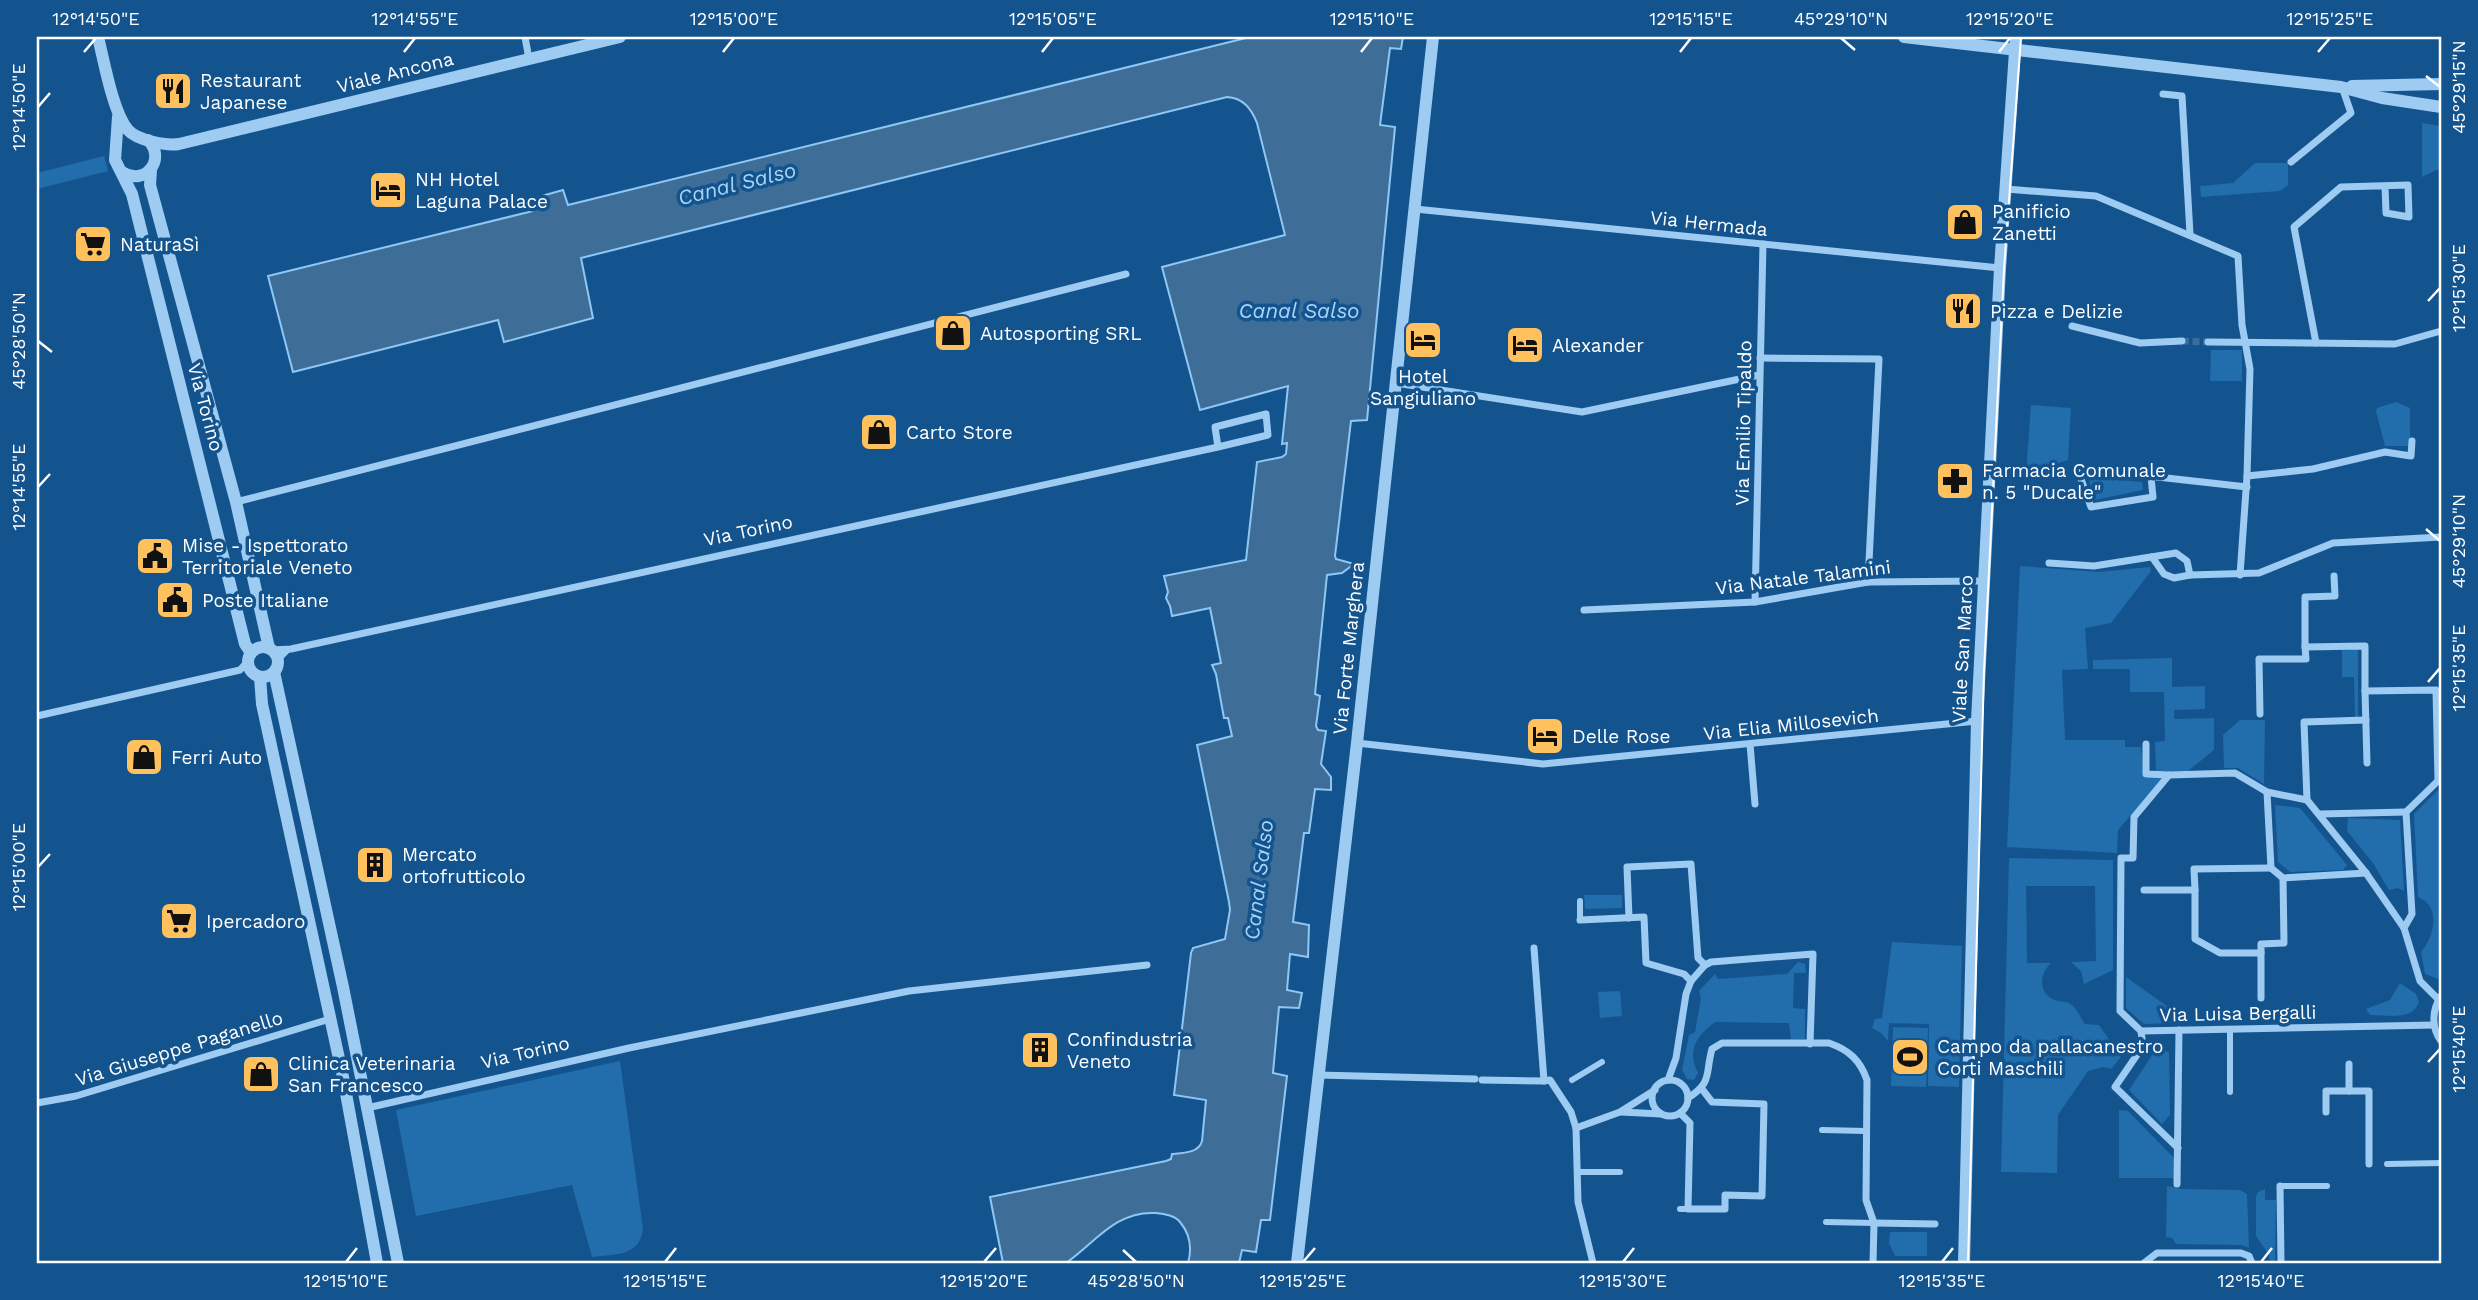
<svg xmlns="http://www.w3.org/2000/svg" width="2478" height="1300" font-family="'Work Sans',sans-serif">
<rect width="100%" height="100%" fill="#14548e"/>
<g fill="#226dab">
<path d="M 2422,123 L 2441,126 L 2441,170 L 2436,170 L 2422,177 Z"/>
<path d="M 104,156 L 108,171 L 37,189 L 37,173 Z"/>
<path d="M 2255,163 L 2288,163 L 2288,185 L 2280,191 L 2201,197 L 2200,186 L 2233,183 Z"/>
<path d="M 2211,350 L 2242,350 L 2242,381 L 2210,381 Z"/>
<path d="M 2396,402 L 2410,408 L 2410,446 L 2385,446 L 2376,411 L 2377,408 Z"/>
<path d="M 2031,405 L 2071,408 L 2068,460 L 2026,474 Z"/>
<path d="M 2088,478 L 2142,482 L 2143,490 L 2095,500 Z"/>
<path d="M 2020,566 L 2099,572 L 2150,567 L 2151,571 L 2111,623 L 2085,628 L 2088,669 L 2062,670 L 2065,740 L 2125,740 L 2125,747 L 2141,747 L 2144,778 L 2163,778 L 2118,830 L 2117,853 L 2007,847 Z"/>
<path d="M 2358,649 L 2358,718 L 2355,718 L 2354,677 L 2342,677 L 2342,650 Z"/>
<path d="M 2172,658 L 2172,687 L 2205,686 L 2205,709 L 2174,710 L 2174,719 L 2214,718 L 2214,750 L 2188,771 L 2156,771 L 2155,742 L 2165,741 L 2164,692 L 2130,692 L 2130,669 L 2093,669 L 2093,660 Z"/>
<path d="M 2240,720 L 2265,720 L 2264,784 L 2238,768 L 2224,768 L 2223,735 Z"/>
<path d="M 2441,787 L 2441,980 L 2425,974 L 2421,952 C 2435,936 2441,906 2418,897 L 2414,814 Z"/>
<path d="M 2275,805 L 2300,808 L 2347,865 L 2343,870 L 2290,872 L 2278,862 Z"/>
<path d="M 2348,818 L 2400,820 L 2404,891 L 2398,888 L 2389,890 L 2373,863 L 2347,831 Z"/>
<path d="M 2009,858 L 2113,860 L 2113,970 L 2084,984 L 2081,971 L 2071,962 L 2096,961 L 2095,886 L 2026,886 L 2027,963 L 2051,963 C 2039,974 2038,994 2055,1000 C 2060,1002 2067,1001 2072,1005 C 2077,1009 2081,1019 2085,1024 L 2099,1025 L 2121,1057 L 2111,1069 L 2103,1067 L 2088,1071 L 2058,1115 L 2057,1173 L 2001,1172 Z"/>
<path d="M 1584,895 L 1622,895 L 1622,908 L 1585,909 Z"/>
<path d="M 1892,942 L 1962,946 L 1959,1087 L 1928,1086 L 1929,1024 L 1889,1023 L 1888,1041 L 1881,1033 L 1872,1028 L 1875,1019 L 1882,1018 Z"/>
<path d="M 1798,962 L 1805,964 L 1806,973 L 1794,973 L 1793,1008 L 1805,1009 L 1805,1039 L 1791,1040 L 1789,1023 L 1715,1022 C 1695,1037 1687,1051 1698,1073 L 1694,1080 L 1687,1079 L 1682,1070 L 1689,1035 L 1695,1032 L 1701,998 L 1699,991 L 1715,974 L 1718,979 L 1787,974 Z"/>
<path d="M 2126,977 L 2171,1009 L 2171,1023 L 2144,1024 L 2126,1008 Z"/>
<path d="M 2400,983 L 2416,994 L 2419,1002 C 2413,1021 2388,1015 2370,1015 L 2366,1009 L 2390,1000 Z"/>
<path d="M 1620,991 L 1622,1016 L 1600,1018 L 1598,992 Z"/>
<path d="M 1893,1027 L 1928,1028 L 1926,1087 L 1891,1086 Z"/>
<path d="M 2158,1046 L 2169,1053 L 2170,1115 L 2162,1124 L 2129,1090 Z"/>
<path d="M 620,1061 L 643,1229 C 640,1257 614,1254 592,1257 L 572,1185 L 416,1216 L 396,1110 Z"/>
<path d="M 2119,1110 L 2128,1111 L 2174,1158 L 2174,1178 L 2119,1178 Z"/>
<path d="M 2167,1186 L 2181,1189 L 2240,1190 L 2247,1194 L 2249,1248 L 2241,1245 L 2176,1244 L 2172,1238 L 2166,1237 Z"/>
<path d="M 2265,1189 L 2265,1200 L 2276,1200 L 2275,1263 L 2270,1263 L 2269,1255 L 2256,1236 L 2256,1197 L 2258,1192 Z"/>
<path d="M 1890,1232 L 1927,1232 L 1927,1256 L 1895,1256 L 1889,1243 Z"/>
</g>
<path fill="#3e6d97" stroke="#8fc7f4" stroke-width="2" d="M 1250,37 L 1403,37 L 1401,49 L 1390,48 L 1380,125 L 1395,127 L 1367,420 L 1351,421 L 1335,556 L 1336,559 L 1354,564 L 1342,573 L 1327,575 L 1315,694 L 1320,696 L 1316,726 L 1318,730 L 1326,731 L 1321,764 L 1331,777 L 1331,790 L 1315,789 L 1309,833 L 1304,833 L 1293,922 L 1309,925 L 1308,957 L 1290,954 L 1287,990 L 1302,993 L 1299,1008 L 1279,1007 L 1273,1073 L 1287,1076 L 1270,1220 L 1261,1220 L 1256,1252 L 1242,1250 L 1239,1263 L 1188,1263 C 1192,1249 1190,1234 1180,1222 C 1174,1215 1164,1214 1155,1213 C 1115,1211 1095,1243 1066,1263 L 1003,1263 L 990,1197 L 1166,1161 L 1171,1159 L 1172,1154 C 1183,1153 1199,1153 1202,1141 L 1206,1100 L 1174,1095 L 1191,953 L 1193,948 L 1225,939 L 1230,910 L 1229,902 L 1197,745 L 1232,736 L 1228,718 L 1224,718 L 1216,674 L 1212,665 L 1221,663 L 1210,608 L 1172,616 L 1170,606 L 1166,598 L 1168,592 L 1164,576 L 1246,560 L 1257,462 L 1282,457 L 1286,454 L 1287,443 L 1282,444 L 1288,386 L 1200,410 L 1162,267 L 1285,235 L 1257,123 C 1251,108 1243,98 1227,97 L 581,258 L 593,318 L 504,342 L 498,320 L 293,372 L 268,276 L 533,211 L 531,199 L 563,190 L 568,205 Z"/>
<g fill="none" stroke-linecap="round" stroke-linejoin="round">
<path stroke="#376e9f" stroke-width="7" stroke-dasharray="7 3.5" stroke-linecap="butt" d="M 2182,341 L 2208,342"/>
<g stroke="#9dcbf1" stroke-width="6">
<path d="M 1580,901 L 1580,920"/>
<path d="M 2230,1029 L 2230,1092"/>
<path d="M 1572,1080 L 1602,1062"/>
<path d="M 1822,1130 L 1866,1131"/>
<path d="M 2387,1164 L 2441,1163"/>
<path d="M 1577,1172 L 1620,1172"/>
<path d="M 2280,1186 L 2327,1186"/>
<path d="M 1680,1209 L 1688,1209"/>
<path d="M 1826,1222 L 1874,1223"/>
</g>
<g stroke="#9dcbf1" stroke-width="7">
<path d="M 525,37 L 529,59"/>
<path d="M 2163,94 L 2182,96 L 2190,234"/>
<path d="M 2291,162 L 2351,113 L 2342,87"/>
<path d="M 2006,189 L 2096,196 L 2238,256 L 2242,325 L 2250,369 L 2247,476 L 2240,575"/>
<path d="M 1415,209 L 2000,268"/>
<path d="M 2072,326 L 2140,343 L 2182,341"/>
<path d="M 2208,342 L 2395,344 L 2441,331"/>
<path d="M 2316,343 L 2294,227 L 2341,187 L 2408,185 L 2409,217 L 2386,213 L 2385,186"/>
<path d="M 1760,358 L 1879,359 L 1868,582"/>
<path d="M 1396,383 L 1582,412 L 1759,375"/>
<path d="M 2247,476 L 2313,469 L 2385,452 L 2411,456 L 2412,441"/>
<path d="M 2151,477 L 2153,497 L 2091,507 L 2077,468 L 2247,487"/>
<path d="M 236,502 L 1126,274"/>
<path d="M 2152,557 L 2164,574 L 2174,578 L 2190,575 L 2259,573 L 2333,543 L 2441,537"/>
<path d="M 2049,563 L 2094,566 L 2176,553 L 2187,561 L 2190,575"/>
<path d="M 2334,576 L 2335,596 L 2305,597 L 2305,647 L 2365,646 L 2365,691"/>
<path d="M 1755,602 L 1763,244"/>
<path d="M 1584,610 L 1755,602 L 1868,582 L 1984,581"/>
<path d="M 272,650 L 291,649 L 1218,447 L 1268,435 L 1266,414 L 1215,427 L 1218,447"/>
<path d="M 277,660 L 287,650"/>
<path d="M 2260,714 L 2259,659 L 2306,659 L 2305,647"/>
<path d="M 37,716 L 240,670 L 248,661"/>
<path d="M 1357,743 L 1543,764 L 1977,721"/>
<path d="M 1750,744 L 1755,804"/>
<path d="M 2146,744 L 2146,774 L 2169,775"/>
<path d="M 2367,763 L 2365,691 L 2436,690 L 2438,780"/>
<path d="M 2267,792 L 2271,868 L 2283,878 L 2366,873"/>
<path d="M 2307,800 L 2304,722 L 2366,720"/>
<path d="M 2320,814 L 2406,812"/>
<path d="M 2144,890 L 2195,890 L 2194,869 L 2271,868"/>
<path d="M 2195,890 L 2195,939 L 2220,953 L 2261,953"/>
<path d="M 1629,918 L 1627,867 L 1691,864 L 1698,958 L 1705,965"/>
<path d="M 1580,920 L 1644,917 L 1646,963 L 1684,974 L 1691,981"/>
<path d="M 2404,928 L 2412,914 L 2406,812 L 2441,778"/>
<path d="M 1534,948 L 1544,1081 L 1550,1080 L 1571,1112 L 1576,1128 L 1578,1202 L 1593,1263"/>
<path d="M 2441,996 C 2432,1010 2431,1027 2441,1041"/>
<path d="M 2261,998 L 2261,944 L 2284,943 L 2283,878"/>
<path d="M 2434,1025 L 2141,1031 L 2120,1011 L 2121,858 L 2133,858 L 2134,817 L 2169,775 L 2235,773 L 2267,792 L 2307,800 L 2366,873 L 2404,928 L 2420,981 L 2438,999"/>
<path d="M 2141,1031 L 2143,1046 L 2115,1087 L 2178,1148"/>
<path d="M 1318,1075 L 1475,1079"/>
<path d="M 1482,1080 L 1544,1081"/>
<path d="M 1668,1080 L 1676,1058 L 1686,994 L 1691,981 L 1705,965 L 1711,962 L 1813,954 L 1810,1044"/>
<circle cx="1670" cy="1098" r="18"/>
<path d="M 2349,1091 L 2349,1064"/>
<path d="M 1688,1098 C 1713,1082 1705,1074 1712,1049 L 1722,1043 L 1829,1043 C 1849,1050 1860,1060 1867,1080 L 1866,1200 L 1874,1223 L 1873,1263"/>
<path d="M 37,1103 L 76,1096 L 330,1019"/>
<path d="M 367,1108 L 629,1048 L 909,991 L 1147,965"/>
<path d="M 1621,1112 L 1661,1114"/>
<path d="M 2326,1112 L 2326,1091 L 2369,1091 L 2369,1164"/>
<path d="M 1680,1113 L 1690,1123 L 1688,1209 L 1725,1209 L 1725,1195 L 1762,1196 L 1764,1104 L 1712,1102 L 1702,1089"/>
<path d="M 1576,1128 L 1620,1112 L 1655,1090"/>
<path d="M 2177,1184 L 2179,1030"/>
<path d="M 2280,1186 L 2281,1263"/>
<path d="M 1874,1223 L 1935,1224"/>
<path d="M 2144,1263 L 2157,1253 L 2241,1253 L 2249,1256 L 2252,1263"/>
</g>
<g stroke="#9dcbf1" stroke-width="12">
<path d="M 98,37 C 104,61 113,113 128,130 C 137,140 165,146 179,144 L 620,37"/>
<path d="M 1904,37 L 2341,87 L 2382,98 L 2441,107"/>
<path d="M 2352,86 L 2441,84"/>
<path d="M 118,117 L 115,160 L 132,194 L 245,644 L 251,653"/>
<path d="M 151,170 L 150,185 L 236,502 L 269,648"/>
<path d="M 122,172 C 145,187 167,159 148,140"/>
<circle cx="263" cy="662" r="15"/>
<path d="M 274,672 L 343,987 L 398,1263"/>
<path d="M 260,677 L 262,704 L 343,1077 L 377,1263"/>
<path d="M 1297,1263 L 1357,743 L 1433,37"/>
<path d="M 1964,1263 L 1977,721 L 2000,268 L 2016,37"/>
</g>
<path stroke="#fff" stroke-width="2" d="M 1968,1263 L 1984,671 L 2004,269 L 2021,37"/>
</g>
<path fill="none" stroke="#fff" stroke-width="2.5" d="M 1841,38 L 1855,50M 84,52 L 96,38M 404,52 L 415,38M 723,52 L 734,38M 1042,52 L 1053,38M 1361,52 L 1372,38M 1680,52 L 1691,38M 1999,52 L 2010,38M 2318,52 L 2330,38M 2426,76 L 2440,87M 38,107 L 50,93M 2428,301 L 2440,288M 38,341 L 52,352M 38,487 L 50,474M 2426,529 L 2440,541M 2428,682 L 2440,668M 38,867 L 50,854M 2428,1062 L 2440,1049M 1123,1250 L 1136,1262M 346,1262 L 357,1248M 665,1262 L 676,1248M 984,1262 L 996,1248M 1303,1262 L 1315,1248M 1623,1262 L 1634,1248M 1942,1262 L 1953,1248M 2261,1262 L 2272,1248"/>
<defs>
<symbol id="restaurant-square" viewBox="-11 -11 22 22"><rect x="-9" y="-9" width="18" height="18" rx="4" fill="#ffc15d" stroke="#14548e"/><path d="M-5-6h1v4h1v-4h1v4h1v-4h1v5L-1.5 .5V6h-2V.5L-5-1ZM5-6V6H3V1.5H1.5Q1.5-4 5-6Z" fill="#111"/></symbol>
<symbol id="hotel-square" viewBox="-11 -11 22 22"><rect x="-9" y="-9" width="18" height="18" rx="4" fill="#ffc15d" stroke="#14548e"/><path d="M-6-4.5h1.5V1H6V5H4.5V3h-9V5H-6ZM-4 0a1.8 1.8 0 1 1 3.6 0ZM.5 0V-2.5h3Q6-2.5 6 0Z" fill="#111"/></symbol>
<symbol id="shop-square" viewBox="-11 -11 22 22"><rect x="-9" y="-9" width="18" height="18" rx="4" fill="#ffc15d" stroke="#14548e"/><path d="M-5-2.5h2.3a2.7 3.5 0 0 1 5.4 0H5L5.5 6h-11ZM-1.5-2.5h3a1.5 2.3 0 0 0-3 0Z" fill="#111"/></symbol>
<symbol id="supermarket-square" viewBox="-11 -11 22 22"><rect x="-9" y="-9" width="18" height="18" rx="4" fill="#ffc15d" stroke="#14548e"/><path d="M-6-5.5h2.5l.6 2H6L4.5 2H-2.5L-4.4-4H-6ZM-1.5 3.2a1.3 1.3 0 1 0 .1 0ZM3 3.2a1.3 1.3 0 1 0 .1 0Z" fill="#111"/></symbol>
<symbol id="pharmacy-square" viewBox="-11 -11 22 22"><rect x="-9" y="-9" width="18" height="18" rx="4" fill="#ffc15d" stroke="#14548e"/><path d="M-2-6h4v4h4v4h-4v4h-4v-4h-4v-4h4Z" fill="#111"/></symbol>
<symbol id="civic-square" viewBox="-11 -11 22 22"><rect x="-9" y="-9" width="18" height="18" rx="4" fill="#ffc15d" stroke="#14548e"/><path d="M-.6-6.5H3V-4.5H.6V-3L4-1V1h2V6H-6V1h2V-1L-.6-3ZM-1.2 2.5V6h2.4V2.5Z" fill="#111"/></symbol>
<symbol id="building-square" viewBox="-11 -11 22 22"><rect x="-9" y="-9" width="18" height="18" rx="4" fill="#ffc15d" stroke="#14548e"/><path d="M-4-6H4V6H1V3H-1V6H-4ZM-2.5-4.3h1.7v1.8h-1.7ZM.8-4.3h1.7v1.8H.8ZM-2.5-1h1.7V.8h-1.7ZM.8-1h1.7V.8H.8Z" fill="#111"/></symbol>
<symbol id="stadium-square" viewBox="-11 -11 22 22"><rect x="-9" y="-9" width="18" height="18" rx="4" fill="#ffc15d" stroke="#14548e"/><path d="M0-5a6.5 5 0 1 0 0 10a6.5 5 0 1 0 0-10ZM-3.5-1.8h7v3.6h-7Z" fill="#111"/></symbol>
</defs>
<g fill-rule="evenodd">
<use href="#restaurant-square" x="151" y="69" width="44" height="44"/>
<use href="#hotel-square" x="366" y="168" width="44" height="44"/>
<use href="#shop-square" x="1943" y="200" width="44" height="44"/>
<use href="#supermarket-square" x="71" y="222" width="44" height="44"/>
<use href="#restaurant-square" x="1941" y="289" width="44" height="44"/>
<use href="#shop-square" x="931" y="311" width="44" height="44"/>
<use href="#hotel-square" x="1401" y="318" width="44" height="44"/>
<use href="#hotel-square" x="1503" y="323" width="44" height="44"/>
<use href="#shop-square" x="857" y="410" width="44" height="44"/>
<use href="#pharmacy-square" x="1933" y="459" width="44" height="44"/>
<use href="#civic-square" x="133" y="534" width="44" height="44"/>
<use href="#civic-square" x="153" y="578" width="44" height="44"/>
<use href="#hotel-square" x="1523" y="714" width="44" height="44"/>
<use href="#shop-square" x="122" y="735" width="44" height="44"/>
<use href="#building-square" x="353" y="843" width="44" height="44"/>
<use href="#supermarket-square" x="157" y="899" width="44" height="44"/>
<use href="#building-square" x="1018" y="1028" width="44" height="44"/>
<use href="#stadium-square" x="1888" y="1035" width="44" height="44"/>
<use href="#shop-square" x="239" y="1052" width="44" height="44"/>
</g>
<g text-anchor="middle" stroke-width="7" stroke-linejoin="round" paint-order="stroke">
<g font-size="19" fill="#fff" stroke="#14548e">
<text transform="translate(395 72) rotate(-14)" y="7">Viale Ancona</text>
<text transform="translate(1709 223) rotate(6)" y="7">Via Hermada</text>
<text transform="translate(206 407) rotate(75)" y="7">Via Torino</text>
<text transform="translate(1743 423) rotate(-89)" y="7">Via Emilio Tipaldo</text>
<text transform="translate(748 530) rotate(-12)" y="7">Via Torino</text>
<text transform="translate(1803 577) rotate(-7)" y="7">Via Natale Talamini</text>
<text transform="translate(1348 648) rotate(-84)" y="7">Via Forte Marghera</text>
<text transform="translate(1962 649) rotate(-87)" y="7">Viale San Marco</text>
<text transform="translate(1791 724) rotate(-6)" y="7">Via Elia Millosevich</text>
<text transform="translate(2238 1013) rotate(-1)" y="7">Via Luisa Bergalli</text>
<text transform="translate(179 1048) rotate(-17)" y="7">Via Giuseppe Paganello</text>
<text transform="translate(525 1052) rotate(-13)" y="7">Via Torino</text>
</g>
<g font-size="19" fill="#fff" stroke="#14548e" text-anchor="start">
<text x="200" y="87">Restaurant<tspan x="200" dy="22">Japanese</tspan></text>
<text x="415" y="186">NH Hotel<tspan x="415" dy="22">Laguna Palace</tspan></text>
<text x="1992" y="218">Panificio<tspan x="1992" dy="22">Zanetti</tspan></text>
<text x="120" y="251">NaturaSì</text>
<text x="1990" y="318">Pizza e Delizie</text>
<text x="980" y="340">Autosporting SRL</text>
<text x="1552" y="352">Alexander</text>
<text x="1423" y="383" text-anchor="middle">Hotel<tspan x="1423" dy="22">Sangiuliano</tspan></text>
<text x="906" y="439">Carto Store</text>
<text x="1982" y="477">Farmacia Comunale<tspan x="1982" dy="22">n. 5 "Ducale"</tspan></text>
<text x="182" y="552">Mise - Ispettorato<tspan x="182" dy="22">Territoriale Veneto</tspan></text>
<text x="202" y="607">Poste Italiane</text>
<text x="1572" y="743">Delle Rose</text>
<text x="171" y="764">Ferri Auto</text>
<text x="402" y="861">Mercato<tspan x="402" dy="22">ortofrutticolo</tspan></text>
<text x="206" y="928">Ipercadoro</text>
<text x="1067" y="1046">Confindustria<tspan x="1067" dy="22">Veneto</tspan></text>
<text x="1937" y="1053">Campo da pallacanestro<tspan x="1937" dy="22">Corti Maschili</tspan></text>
<text x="288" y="1070">Clinica Veterinaria<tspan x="288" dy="22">San Francesco</tspan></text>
</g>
<g font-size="21" font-style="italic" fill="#a9d4f8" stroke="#14548e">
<text transform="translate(737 184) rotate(-14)" y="7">Canal Salso</text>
<text x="1299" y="318">Canal Salso</text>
<text transform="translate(1259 880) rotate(-83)" y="7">Canal Salso</text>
</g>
</g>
<rect width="2478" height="1300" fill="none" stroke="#14548e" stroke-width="77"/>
<rect x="38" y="38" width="2402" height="1224" fill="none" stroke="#fff" stroke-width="2.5"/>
<g font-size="18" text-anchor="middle" fill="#fff">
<text x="96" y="25">12°14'50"E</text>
<text x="415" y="25">12°14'55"E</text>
<text x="734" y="25">12°15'00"E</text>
<text x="1053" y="25">12°15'05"E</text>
<text x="1372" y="25">12°15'10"E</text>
<text x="1691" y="25">12°15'15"E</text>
<text x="1841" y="25">45°29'10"N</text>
<text x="2010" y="25">12°15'20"E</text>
<text x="2330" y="25">12°15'25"E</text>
<text transform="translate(2459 87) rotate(-90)" y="6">45°29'15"N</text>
<text transform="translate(19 107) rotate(-90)" y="6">12°14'50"E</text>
<text transform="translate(2459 288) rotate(-90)" y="6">12°15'30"E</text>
<text transform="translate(19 341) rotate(-90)" y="6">45°28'50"N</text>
<text transform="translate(19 487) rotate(-90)" y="6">12°14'55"E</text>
<text transform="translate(2459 541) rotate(-90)" y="6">45°29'10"N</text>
<text transform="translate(2459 668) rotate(-90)" y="6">12°15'35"E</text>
<text transform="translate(19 867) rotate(-90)" y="6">12°15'00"E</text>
<text transform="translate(2459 1049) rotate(-90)" y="6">12°15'40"E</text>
<text x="346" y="1287">12°15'10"E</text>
<text x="665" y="1287">12°15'15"E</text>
<text x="984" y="1287">12°15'20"E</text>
<text x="1136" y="1287">45°28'50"N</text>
<text x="1303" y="1287">12°15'25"E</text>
<text x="1623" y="1287">12°15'30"E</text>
<text x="1942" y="1287">12°15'35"E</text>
<text x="2261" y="1287">12°15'40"E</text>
</g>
</svg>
